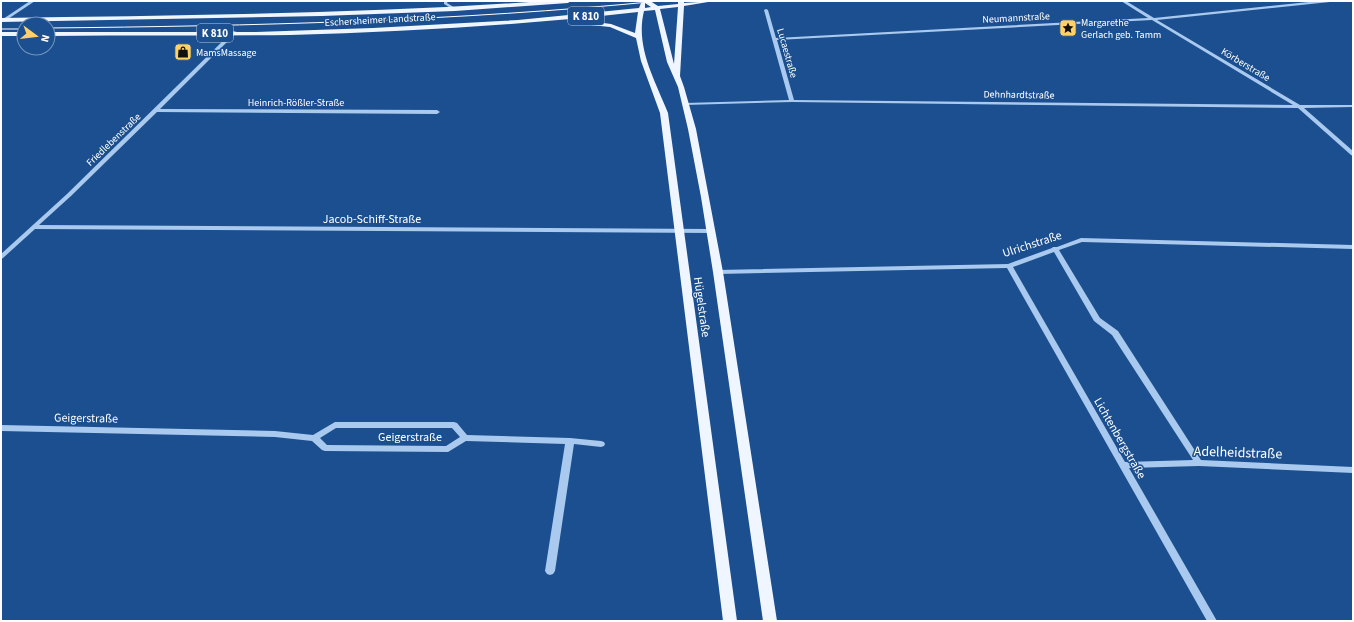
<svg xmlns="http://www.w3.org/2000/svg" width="1354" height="622" font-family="'Source Sans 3',sans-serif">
<rect width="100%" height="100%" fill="#1b4f8f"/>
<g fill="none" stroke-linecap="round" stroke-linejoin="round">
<g fill="#a9c9ee" fill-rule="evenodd">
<path d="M 30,1 L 35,1 L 5,21 L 3,21 L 3,19 Z"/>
<path d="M 444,1 L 448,1 L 447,3 L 457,9 L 454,10 L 444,4 Z"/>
<path d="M 1121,1 L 1126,1 L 1154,18 L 1318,1 L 1332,1 L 1330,2 L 1157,20 L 1300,105 L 1353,105 L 1353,107 L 1304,108 L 1353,151 L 1353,156 L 1351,155 L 1298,108 L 792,102 L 685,105 L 683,104 L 685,103 L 789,100 L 764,10 L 766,9 L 768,10 L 776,38 L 1148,18 ZM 1152,20 L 1293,105 L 794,100 L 777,40 Z"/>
<path d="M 233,31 L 237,32 L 160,109 L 437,110 L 440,112 L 437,114 L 157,112 L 71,196 L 39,225 L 711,229 L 714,231 L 711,233 L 35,229 L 3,258 L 1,259 L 1,254 L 67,194 Z"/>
<path d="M 1081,238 L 1353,245 L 1353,249 L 1082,242 L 1059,250 L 1100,318 L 1118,331 L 1201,460 L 1353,467 L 1353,473 L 1199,466 L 1129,468 L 1217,621 L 1207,621 L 1007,268 L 718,274 L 715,272 L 718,270 L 1008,264 L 1052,248 L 1053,247 L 1057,247 ZM 1054,252 L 1094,321 L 1112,335 L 1193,460 L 1125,462 L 1013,267 Z"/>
<path d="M 335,422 L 454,422 L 457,423 L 467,435 L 570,438 L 601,441 L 604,442 L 605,444 L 604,446 L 601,447 L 574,444 L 555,571 L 553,574 L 550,575 L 547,574 L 545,571 L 565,444 L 466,441 L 448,452 L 325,451 L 322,450 L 312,441 L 275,437 L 1,431 L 1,425 L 275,431 L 313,435 ZM 336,428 L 452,428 L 460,437 L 446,446 L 327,445 L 320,438 Z"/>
</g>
<g fill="#f0f6ff" fill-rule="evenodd">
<path d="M 544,1 L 571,1 L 568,3 L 455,11 L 322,16 L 1,22 L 1,18 C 182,15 363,14 544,1 Z"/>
<path d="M 643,1 L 650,1 L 658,6 L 678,4 L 678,1 L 684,1 L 684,3 L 714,1 L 684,6 L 680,76 L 684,87 L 696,129 L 723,272 L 777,621 L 763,621 L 713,272 L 701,197 L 688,129 L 678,87 L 667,62 L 655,10 L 644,11 C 635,47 655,80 668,113 L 737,621 L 723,621 L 660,113 L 641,61 L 636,38 L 610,27 L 581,24 L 578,22 L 581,20 L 611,24 L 635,33 L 638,12 C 523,25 406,32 290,35 C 210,36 129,35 48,36 L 48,32 L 256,32 L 373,28 L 518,20 L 639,8 L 641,3 L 645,3 ZM 645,3 L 651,7 L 645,8 ZM 678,7 L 674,64 L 660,9 Z"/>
<rect x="1" y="32" width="23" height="4"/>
</g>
<g stroke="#fff" stroke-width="1">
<path d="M 48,28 C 253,26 456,21 660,1"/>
<path d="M 1,29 L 24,29"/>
</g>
</g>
<defs>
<symbol id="sight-square" viewBox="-11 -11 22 22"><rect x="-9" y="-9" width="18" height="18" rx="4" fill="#ffd166" stroke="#1b4f8f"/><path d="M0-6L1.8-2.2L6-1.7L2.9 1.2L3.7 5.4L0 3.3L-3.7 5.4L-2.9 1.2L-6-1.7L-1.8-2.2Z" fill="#111"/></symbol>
<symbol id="shop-square" viewBox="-11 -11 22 22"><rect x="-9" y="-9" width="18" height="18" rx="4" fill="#ffd166" stroke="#1b4f8f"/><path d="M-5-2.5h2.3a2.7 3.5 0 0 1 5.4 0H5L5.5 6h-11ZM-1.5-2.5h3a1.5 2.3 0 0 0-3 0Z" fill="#111"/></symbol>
</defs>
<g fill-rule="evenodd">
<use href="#sight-square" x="1058" y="18" width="20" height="20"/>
<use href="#shop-square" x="173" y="42" width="20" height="20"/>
</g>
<g text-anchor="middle" stroke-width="3" stroke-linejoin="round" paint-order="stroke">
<g font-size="10" fill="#fff" stroke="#1b4f8f">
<text transform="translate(1016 17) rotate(-3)" y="4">Neumannstraße</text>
<text transform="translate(380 19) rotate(-3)" y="4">Eschersheimer Landstraße</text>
<text transform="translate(788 53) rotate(74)" y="4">Lucaestraße</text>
<text transform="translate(1246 64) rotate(31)" y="4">Körberstraße</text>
<text transform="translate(1019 94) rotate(1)" y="4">Dehnhardtstraße</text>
<text x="296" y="106">Heinrich-Rößler-Straße</text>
<text transform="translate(113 139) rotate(-44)" y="4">Friedlebenstraße</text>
</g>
<g font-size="10" fill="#fff" stroke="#1b4f8f" text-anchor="start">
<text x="1081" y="26">Margarethe<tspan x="1081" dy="12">Gerlach geb. Tamm</tspan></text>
<text x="196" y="56">MamsMassage</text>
</g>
<g fill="#1b4f8f" stroke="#bbcadd" stroke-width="1">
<rect x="568" y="7" width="36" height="18" rx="3"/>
<rect x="197" y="24" width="36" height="18" rx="3"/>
</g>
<g font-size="11" font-weight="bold" fill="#fff">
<text x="586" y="20">K 810</text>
<text x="215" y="37">K 810</text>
</g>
<g font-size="12" fill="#fff" stroke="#1b4f8f">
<text x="372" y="223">Jacob-Schiff-Straße</text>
<text transform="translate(1032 244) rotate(-18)" y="4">Ulrichstraße</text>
<text transform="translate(702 307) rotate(82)" y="4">Hügelstraße</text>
<text transform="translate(86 418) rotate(1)" y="4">Geigerstraße</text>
<text x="410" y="441">Geigerstraße</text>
<text transform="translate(1120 438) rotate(60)" y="4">Lichtenbergstraße</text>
</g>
<g font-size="14" fill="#fff" stroke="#1b4f8f">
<text transform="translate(1238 452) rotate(2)" y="5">Adelheidstraße</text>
</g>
</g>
<rect width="1354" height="622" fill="none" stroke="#ffffff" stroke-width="4"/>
<g transform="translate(36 36) rotate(105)"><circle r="19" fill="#1b4f8f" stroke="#7695bc"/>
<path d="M0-3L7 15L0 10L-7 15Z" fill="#ffd166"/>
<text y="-6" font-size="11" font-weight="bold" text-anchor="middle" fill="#ffffff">N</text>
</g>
</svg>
